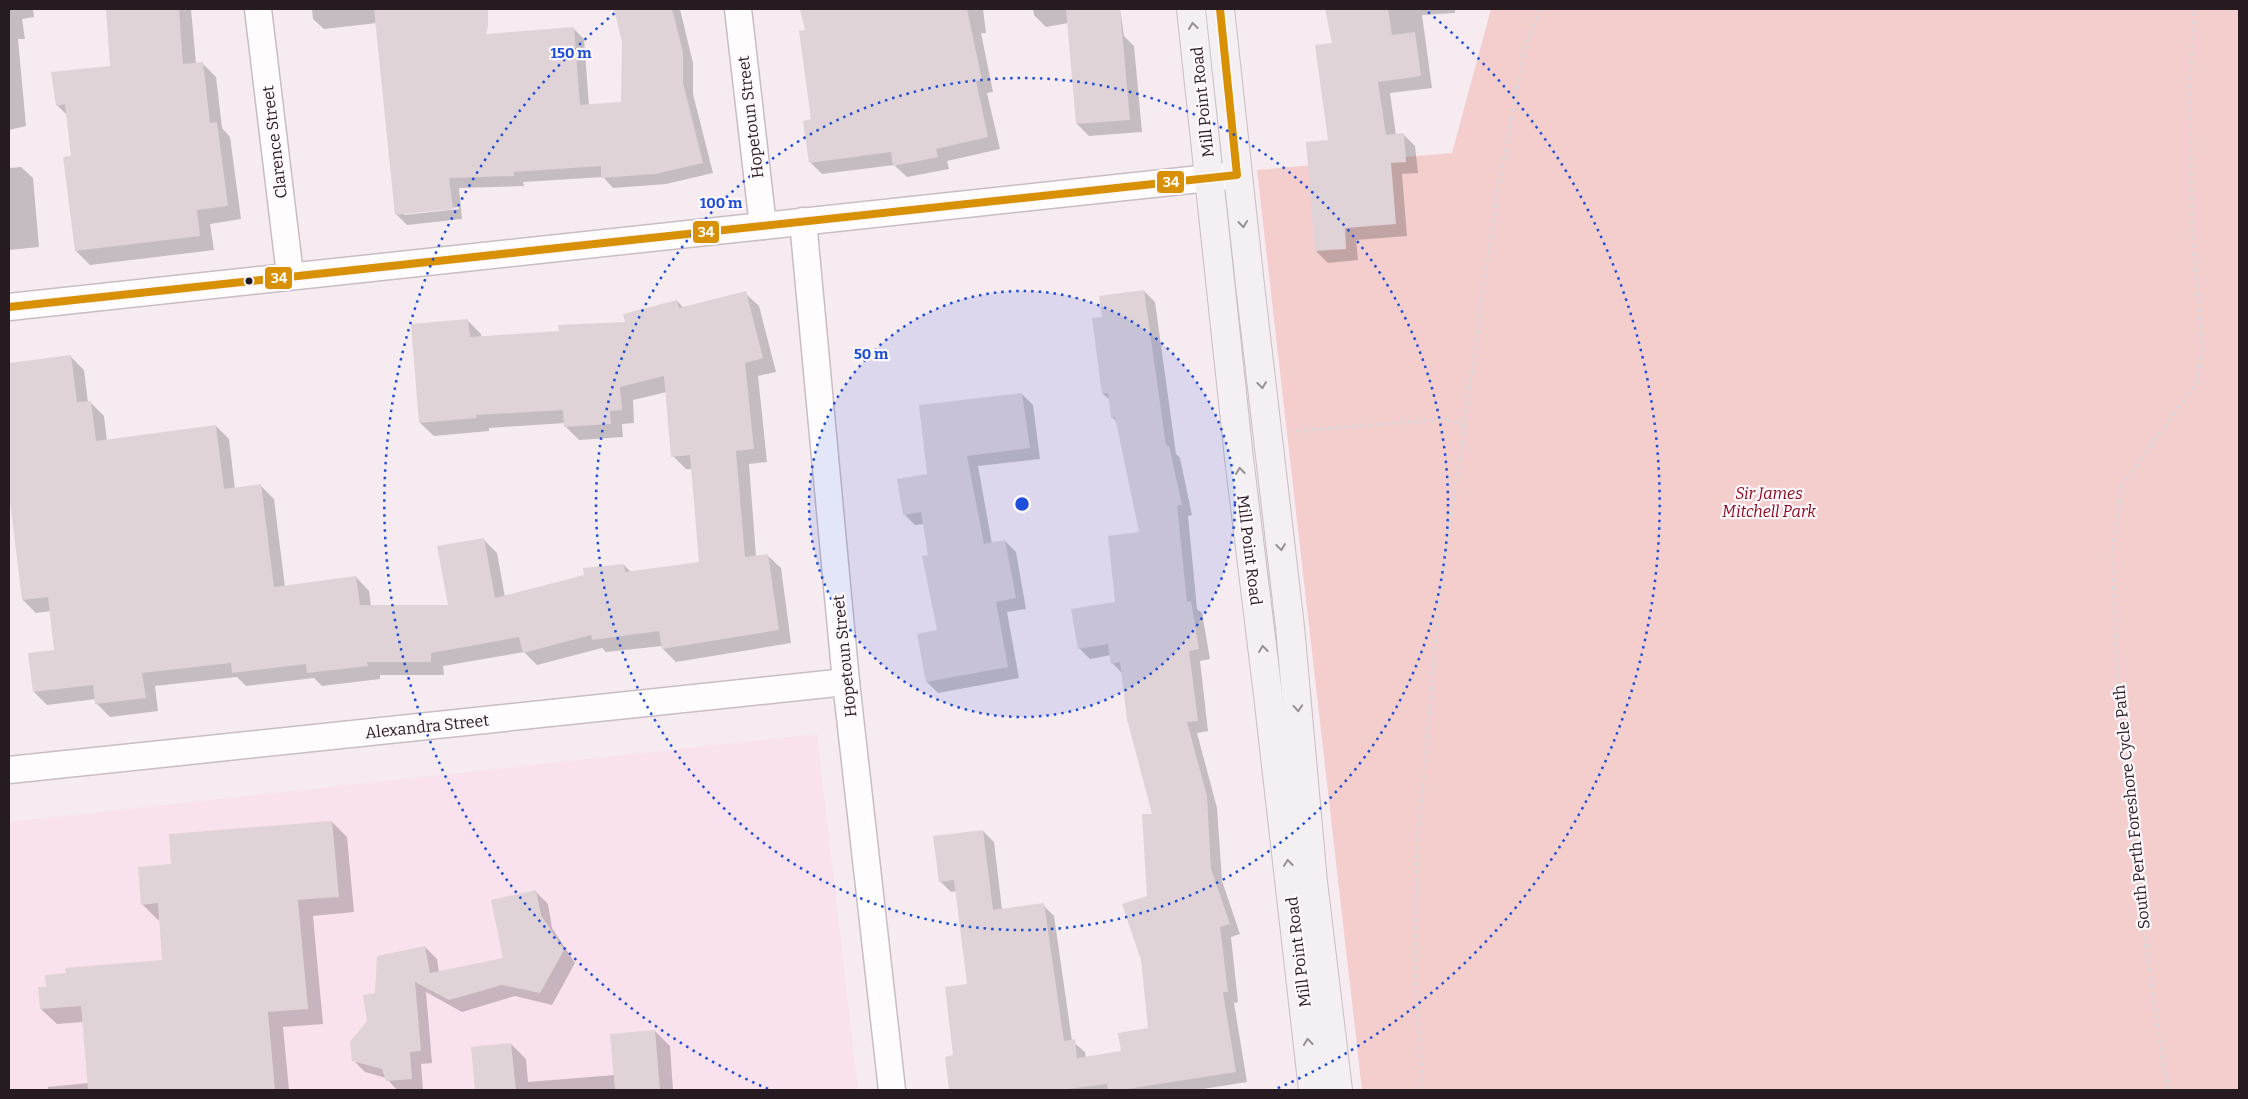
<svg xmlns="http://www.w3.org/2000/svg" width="2248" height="1099" font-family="Bitter,serif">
<rect width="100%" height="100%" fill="#f6ebf1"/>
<path fill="#f9e1ee" d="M 817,734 L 858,1090 L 9,1090 L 9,822 Z"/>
<path fill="#f4cdcd" d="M 1491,9 L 2239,9 L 2239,1090 L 1362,1090 L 1257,170 L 1452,153 Z"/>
<g fill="#0003" fill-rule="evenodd">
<path d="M 9,9 L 33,9 L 34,17 L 22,19 L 25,39 L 18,39 L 26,126 L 9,130 Z"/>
<path d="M 108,9 L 191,9 L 196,64 L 202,63 L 216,77 L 222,128 L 230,137 L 241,219 L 210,224 L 214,250 L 90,265 L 76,251 L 64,158 L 73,157 L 68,116 L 57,105 L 111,67 Z"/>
<path d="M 312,9 L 471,9 L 387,33 L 377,23 L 324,29 L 313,19 Z"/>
<path d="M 615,9 L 680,9 L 693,63 L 693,94 L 713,173 L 666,184 L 613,188 L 603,177 L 523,182 L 524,186 L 459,188 L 462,219 L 407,225 L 396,214 L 574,29 L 584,39 L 589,106 L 622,104 L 623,42 ZM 459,207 L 459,209 L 404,215 L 404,213 Z"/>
<path d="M 801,9 L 983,9 L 986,33 L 981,33 L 993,92 L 987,93 L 1000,149 L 947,161 L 949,169 L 907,177 L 894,165 L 822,174 L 810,162 L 813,121 L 806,31 Z"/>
<path d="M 1033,9 L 1120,9 L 1124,36 L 1134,46 L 1142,132 L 1089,136 L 1077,124 L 1068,23 L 1046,27 L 1034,15 Z"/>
<path d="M 1326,9 L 1455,9 L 1455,13 L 1422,15 L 1432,88 L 1390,93 L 1396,135 L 1404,135 L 1415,146 L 1418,173 L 1402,174 L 1407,236 L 1356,240 L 1358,260 L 1328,263 L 1316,251 L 1329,141 L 1333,44 Z"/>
<path d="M 21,167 L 33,178 L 39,247 L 9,250 L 9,168 Z"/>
<path d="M 1144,291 L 1155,302 L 1176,454 L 1180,458 L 1192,515 L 1188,516 L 1197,609 L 1202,613 L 1210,659 L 1200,661 L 1208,731 L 1197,733 L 1217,808 L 1222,881 L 1240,934 L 1231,937 L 1238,1002 L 1234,1003 L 1247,1082 L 1197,1090 L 950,1090 L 946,1058 L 955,1056 L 968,985 L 956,891 L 951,892 L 940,881 L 983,831 L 994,842 L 1002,910 L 1043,905 L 1054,916 L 1072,1041 L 1085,1052 L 1086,1058 L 1122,1052 L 1149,1029 L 1148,896 L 1153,815 L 1122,673 L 1112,663 L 1111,655 L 1090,659 L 1079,648 L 1116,603 L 1140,533 L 1118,423 L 1112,417 L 1110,400 L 1103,394 L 1104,318 Z"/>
<path d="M 745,293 L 759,306 L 776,372 L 758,376 L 767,462 L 749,464 L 756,556 L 767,555 L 781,568 L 791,643 L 676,662 L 663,649 L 662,646 L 606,652 L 602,648 L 537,665 L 524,652 L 443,666 L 444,675 L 380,675 L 380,679 L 322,686 L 314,678 L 246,686 L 237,677 L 155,686 L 158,711 L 110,717 L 96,703 L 96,699 L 47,705 L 34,692 L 56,651 L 51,611 L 36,613 L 23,600 L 9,483 L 9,364 L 71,357 L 84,370 L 88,403 L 90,402 L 104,416 L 107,441 L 216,426 L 229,439 L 235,489 L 261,486 L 274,499 L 285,587 L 356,577 L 369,591 L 371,606 L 449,606 L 483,539 L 497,553 L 505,597 L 624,565 L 631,572 L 700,563 L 692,469 L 686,469 L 673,456 L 667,392 L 633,400 L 634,423 L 622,424 L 623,437 L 579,440 L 565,426 L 565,423 L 489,428 L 489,431 L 434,436 L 420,423 L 468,321 L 481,334 L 481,337 L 560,332 L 626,323 L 677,301 L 684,308 Z"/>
<path d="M 1022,394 L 1033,405 L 1040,459 L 978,466 L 992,544 L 1005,541 L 1016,552 L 1026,609 L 1007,612 L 1019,678 L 938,693 L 927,682 L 918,635 L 938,631 L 924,524 L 915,525 L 904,514 L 928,475 Z"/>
<path d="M 332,822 L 347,837 L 354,912 L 313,916 L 323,1024 L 283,1027 L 289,1090 L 48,1090 L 48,1087 L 89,1083 L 84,1022 L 57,1024 L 41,1009 L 164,962 L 160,919 L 158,920 L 142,904 L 173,865 Z"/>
<path d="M 536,892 L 548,904 L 552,928 L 575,963 L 552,1005 L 515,996 L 462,1012 L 426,992 L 432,1063 L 421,1064 L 423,1090 L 397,1090 L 386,1078 L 365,1072 L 353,1060 L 369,1021 L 377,995 L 425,947 L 437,959 L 439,972 L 504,959 Z"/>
<path d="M 655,1031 L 670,1046 L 673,1090 L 477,1090 L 472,1048 L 511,1044 L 526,1059 L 528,1082 L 615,1075 Z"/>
</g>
<g fill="#e0d3d7">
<path d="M 106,9 L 179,9 L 183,64 L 203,62 L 210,123 L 217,122 L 228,206 L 197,210 L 200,236 L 75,251 L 63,157 L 71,156 L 65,104 L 56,106 L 51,72 L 110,66 Z"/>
<path d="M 374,9 L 488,9 L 488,26 L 486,34 L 574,27 L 580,105 L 621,102 L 622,42 L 614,9 L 672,9 L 683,52 L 683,83 L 703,163 L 655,174 L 601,178 L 601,166 L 514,172 L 514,176 L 449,178 L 453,209 L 395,215 Z"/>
<path d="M 800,9 L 967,9 L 982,80 L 976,81 L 988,137 L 936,149 L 938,157 L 893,166 L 891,152 L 809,163 L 803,121 L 811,119 L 799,31 L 805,30 Z"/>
<path d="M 1066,9 L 1120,9 L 1130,120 L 1076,124 Z"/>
<path d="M 1325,9 L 1388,9 L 1392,35 L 1415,32 L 1421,76 L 1378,82 L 1386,135 L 1404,133 L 1406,162 L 1391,163 L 1396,224 L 1345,228 L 1346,249 L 1315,251 L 1306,142 L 1328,140 L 1315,45 L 1332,43 Z"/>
<path d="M 1144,290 L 1166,446 L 1169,446 L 1182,505 L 1177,505 L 1187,602 L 1191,601 L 1199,649 L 1189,651 L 1198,721 L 1187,722 L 1207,796 L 1211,869 L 1230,924 L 1220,927 L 1228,992 L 1223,992 L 1236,1072 L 1121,1090 L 1108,1090 L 1107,1084 L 1061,1090 L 949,1090 L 945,1057 L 953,1055 L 945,987 L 967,984 L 954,880 L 939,882 L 933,836 L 983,830 L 993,910 L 1044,903 L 1064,1041 L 1075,1039 L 1077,1058 L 1121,1051 L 1118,1033 L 1148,1028 L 1141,960 L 1122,904 L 1147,896 L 1142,814 L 1152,814 L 1127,719 L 1120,662 L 1111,664 L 1108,644 L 1078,649 L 1071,609 L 1115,602 L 1108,536 L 1139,532 L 1115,417 L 1111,418 L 1108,393 L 1102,394 L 1092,318 L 1102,317 L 1099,296 Z"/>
<path d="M 746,291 L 763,358 L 745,363 L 754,449 L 736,451 L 745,557 L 768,554 L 779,630 L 662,649 L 659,631 L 592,640 L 591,635 L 523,653 L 519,637 L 431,653 L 431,662 L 367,662 L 368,666 L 307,673 L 306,664 L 232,673 L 231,663 L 142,673 L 146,698 L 95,704 L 93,685 L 33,692 L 28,653 L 54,650 L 48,597 L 22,600 L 9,493 L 9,363 L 71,355 L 77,402 L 91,401 L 96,441 L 216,425 L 224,489 L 261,484 L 274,587 L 356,576 L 360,605 L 448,605 L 437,546 L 484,538 L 495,598 L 584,575 L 583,568 L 624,564 L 625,572 L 699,562 L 690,455 L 671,457 L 664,376 L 620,387 L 622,410 L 610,411 L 611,424 L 564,427 L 563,410 L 476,415 L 477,418 L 419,423 L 411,324 L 468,319 L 470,337 L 559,331 L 558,325 L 625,322 L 623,314 L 677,300 L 679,308 Z"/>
<path d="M 1022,393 L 1030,448 L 967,456 L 984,544 L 1005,540 L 1016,598 L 996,602 L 1008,667 L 926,682 L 917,634 L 937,630 L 922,556 L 928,555 L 921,512 L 903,515 L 897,479 L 927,474 L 919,405 Z"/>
<path d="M 332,821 L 339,897 L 298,900 L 308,1009 L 268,1012 L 275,1090 L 88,1090 L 81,1006 L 40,1009 L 38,987 L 46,987 L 45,975 L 66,973 L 65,968 L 162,960 L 158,903 L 141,905 L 138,867 L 171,864 L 169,834 Z"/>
<path d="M 536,890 L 541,915 L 564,950 L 540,993 L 502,985 L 449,1000 L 415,982 L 421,1051 L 410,1052 L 412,1079 L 386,1081 L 382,1069 L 352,1061 L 350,1042 L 367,1021 L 363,995 L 375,993 L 377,956 L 425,946 L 430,973 L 503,958 L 491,900 Z"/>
<path d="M 655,1030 L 660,1090 L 615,1090 L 610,1034 Z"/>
<path d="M 511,1043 L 516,1090 L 475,1090 L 471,1047 Z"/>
</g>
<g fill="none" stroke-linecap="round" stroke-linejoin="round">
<defs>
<g id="minor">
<path d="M 258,9 L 290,275"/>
<path d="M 738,9 L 763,226"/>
<path d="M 803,221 L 846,682 L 892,1090"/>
<path d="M 9,307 L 1237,175"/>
<path d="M 9,770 L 846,682"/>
</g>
<g id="secondary">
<path d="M 1191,9 L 1239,458 L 1268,695 L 1313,1090"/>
<path d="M 1220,9 L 1250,285 L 1290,627 L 1313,882 L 1338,1090"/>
</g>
</defs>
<use href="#minor" stroke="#c8bdc3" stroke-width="29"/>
<use href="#secondary" stroke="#c8bdc3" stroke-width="30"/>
<g stroke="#dcd8da" stroke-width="3" stroke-dasharray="4 4" stroke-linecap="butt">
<path d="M 1295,431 L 1446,419 L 1464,424"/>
<path d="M 1423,1090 L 1415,970 L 1418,839 L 1440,594 L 1497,194 L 1525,48 L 1540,9"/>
<path d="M 2170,1090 L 2164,1069 L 2138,895 L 2119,727 L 2112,551 L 2122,485 L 2196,384 L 2203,348 L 2192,236 L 2190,85 L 2194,9"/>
</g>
<use href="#minor" stroke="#fefcfd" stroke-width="26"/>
<use href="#secondary" stroke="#f3eff3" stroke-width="28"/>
<defs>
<path id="bus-1" d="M 9,307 L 1237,175 L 1220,9"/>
</defs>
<use href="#bus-1" stroke="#fff8fc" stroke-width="11"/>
<use href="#bus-1" stroke="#d89105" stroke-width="8"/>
</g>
<defs><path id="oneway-chevron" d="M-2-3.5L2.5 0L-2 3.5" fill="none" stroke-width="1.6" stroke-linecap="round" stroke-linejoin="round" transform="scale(1.25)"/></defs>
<g stroke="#979095">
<use href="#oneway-chevron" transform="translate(1193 26) rotate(-96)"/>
<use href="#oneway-chevron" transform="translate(1243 224) rotate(84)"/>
<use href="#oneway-chevron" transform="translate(1262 385) rotate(83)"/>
<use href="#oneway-chevron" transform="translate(1240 471) rotate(-97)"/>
<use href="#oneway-chevron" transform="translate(1281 547) rotate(83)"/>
<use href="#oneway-chevron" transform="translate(1263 649) rotate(-97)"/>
<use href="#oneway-chevron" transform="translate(1298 708) rotate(86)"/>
<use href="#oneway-chevron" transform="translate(1288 863) rotate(-97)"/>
<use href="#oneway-chevron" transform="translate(1308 1042) rotate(-96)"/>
</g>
<circle cx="1022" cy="504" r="213" fill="#1d4ed8" fill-opacity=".12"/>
<g fill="none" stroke="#1d4ed8" stroke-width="2.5" stroke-dasharray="2.5 5">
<circle cx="1022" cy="504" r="213"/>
<circle cx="1022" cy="504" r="426"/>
<path d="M768 1089A638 638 0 0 1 616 12M1428 12A638 638 0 0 1 1276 1089"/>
</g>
<circle fill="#271b22" stroke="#fff8fc" stroke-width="2" cx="249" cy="281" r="4.5"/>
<g text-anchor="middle" stroke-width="4.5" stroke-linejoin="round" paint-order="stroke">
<g font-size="16" fill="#271b22" stroke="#fff8fc">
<text transform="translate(1202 102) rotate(-96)" y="6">Mill Point Road</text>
<text transform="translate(750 117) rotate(-97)" y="6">Hopetoun Street</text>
<text transform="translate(274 142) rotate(-97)" y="6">Clarence Street</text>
<text transform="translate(1250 550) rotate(83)" y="6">Mill Point Road</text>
<text transform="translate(844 656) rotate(-96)" y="6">Hopetoun Street</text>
<text transform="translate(427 726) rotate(-6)" y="6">Alexandra Street</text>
<text transform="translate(2131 807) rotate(-96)" y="6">South Perth Foreshore Cycle Path</text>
<text transform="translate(1298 952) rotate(-97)" y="6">Mill Point Road</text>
</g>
<g font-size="16" font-style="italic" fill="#8a061b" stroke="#fff8fc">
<text x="1769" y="499">Sir James<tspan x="1769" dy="18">Mitchell Park</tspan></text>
</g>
</g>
<circle cx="1022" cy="504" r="8" fill="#1d4ed8" stroke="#fff8fc" stroke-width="2.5"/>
<g font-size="15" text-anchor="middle" font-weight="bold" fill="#1d4ed8" stroke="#fff8fc" stroke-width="4.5" stroke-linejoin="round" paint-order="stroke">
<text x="571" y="58">150 m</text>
<text x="721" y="208">100 m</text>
<text x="871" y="359">50 m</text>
</g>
<g stroke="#fff8fc" stroke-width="2">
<rect x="1156" y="170" width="29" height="24" rx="5" fill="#d89105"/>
<rect x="692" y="220" width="28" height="24" rx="5" fill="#d89105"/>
<rect x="264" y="266" width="29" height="24" rx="5" fill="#d89105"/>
</g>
<g font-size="14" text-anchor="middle" font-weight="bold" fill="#fff">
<text x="1171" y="187">34</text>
<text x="706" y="237">34</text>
<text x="279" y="283">34</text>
</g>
<rect width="2248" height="1099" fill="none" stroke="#271b22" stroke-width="20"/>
</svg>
